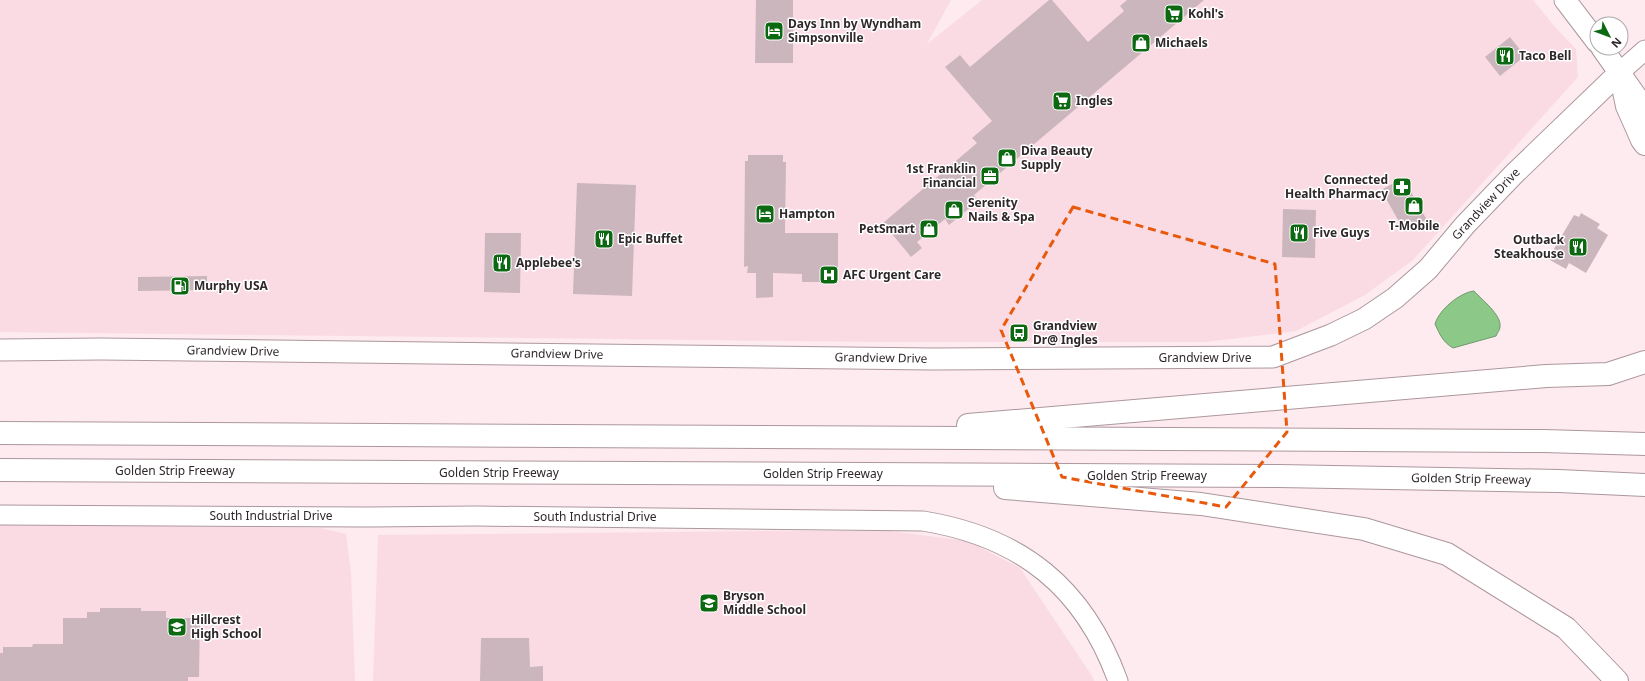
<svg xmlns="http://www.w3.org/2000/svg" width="1645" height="681" font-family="'Noto Sans',sans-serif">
<rect width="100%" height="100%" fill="#fdebf0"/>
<g fill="#fadbe4">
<path d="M 0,0 L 951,0 L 927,44 L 982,0 L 1533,0 L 1555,27 L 1576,49 L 1578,77 L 1413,260 L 1365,295 L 1296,331 L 1206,342 L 875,342 L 0,332 Z"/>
<path d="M 0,524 L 321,528 L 346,534 L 351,573 L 355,681 L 0,681 Z"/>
<path d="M 772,531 L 889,531 L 968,541 L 1020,568 L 1092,676 L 1094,681 L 373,681 L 378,535 Z"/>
</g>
<path fill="#8cc888" stroke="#70986c" d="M 1474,291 C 1481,299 1502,315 1500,327 C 1500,330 1497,333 1496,336 L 1453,348 C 1443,342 1440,335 1435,324 C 1439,310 1459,293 1474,291 Z"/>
<g fill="#ccb6bd">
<path d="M 756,0 L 793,0 L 793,63 L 755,63 Z"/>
<path d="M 1049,0 L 1052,0 L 1088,42 L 1124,11 L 1120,6 L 1127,0 L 1204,0 L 974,195 L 978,201 L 949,225 L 945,219 L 917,242 L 922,248 L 911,257 L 883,223 L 977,143 L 972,138 L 992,121 L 945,67 L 960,55 L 970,67 Z"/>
<path d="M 1510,37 L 1525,56 L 1500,76 L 1485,57 Z"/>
<path d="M 748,155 L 783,155 L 783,162 L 786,162 L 785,233 L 838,233 L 838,282 L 802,282 L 802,274 L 773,273 L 773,297 L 756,298 L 756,273 L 747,273 L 748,266 L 744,267 L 745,161 L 748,161 Z"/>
<path d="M 1403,178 L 1427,220 L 1405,232 L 1381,190 Z"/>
<path d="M 577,183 L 636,185 L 632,296 L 573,294 Z"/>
<path d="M 1283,209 L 1316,210 L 1315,258 L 1282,257 Z"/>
<path d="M 1581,213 L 1600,224 L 1597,228 L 1608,235 L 1586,273 L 1569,263 L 1566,269 L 1548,259 L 1574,215 L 1579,217 Z"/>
<path d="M 485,233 L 521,233 L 520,293 L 484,292 Z"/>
<path d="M 207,276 L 207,290 L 138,291 L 138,277 Z"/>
<path d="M 100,608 L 141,608 L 141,611 L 166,611 L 166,618 L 200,618 L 199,677 L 188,677 L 188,681 L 0,681 L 0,653 L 3,653 L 3,647 L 32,647 L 33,644 L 63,644 L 63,618 L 87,618 L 87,612 L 100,612 Z"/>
<path d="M 481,638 L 529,638 L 530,667 L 543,666 L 543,681 L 480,681 Z"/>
</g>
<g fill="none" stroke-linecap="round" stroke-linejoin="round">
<defs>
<g id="tertiary">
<path d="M 1620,72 L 1645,50"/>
<path d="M 0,515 L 369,517 L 476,516 L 923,521 C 1021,537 1084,587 1118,681"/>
</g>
<g id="secondary">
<path d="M 1565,0 L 1597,42"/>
<path d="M 1602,48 L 1645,109"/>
<path d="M 0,350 L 101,349 L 932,359 L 1273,357 L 1331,335 L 1364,319 L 1395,298 L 1428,269 L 1465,225 L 1514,174 L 1620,72"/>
</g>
<g id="motorway">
<path d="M 1620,72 L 1627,106 L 1642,140 L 1645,144"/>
<path d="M 968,425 L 1546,376 L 1608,374 L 1645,362"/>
<path d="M 0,433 L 1544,441 L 1645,444"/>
<path d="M 0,470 L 1279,476 L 1559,481 L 1645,485"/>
<path d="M 1005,488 L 1201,504 L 1364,529 L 1447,554 L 1566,628 L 1617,681"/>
</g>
</defs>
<use href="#tertiary" stroke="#ac979d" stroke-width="21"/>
<use href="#secondary" stroke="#ac979d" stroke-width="23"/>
<use href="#motorway" stroke="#ac979d" stroke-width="24"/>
<use href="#tertiary" stroke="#fff" stroke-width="19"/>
<use href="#secondary" stroke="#fff" stroke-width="21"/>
<use href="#motorway" stroke="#fff" stroke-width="22"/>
</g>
<path fill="none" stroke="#e8590c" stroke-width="3" stroke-dasharray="8 5" stroke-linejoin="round" d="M 1073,207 L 1275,264 L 1287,432 L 1226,507 L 1062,477 L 1001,330 Z"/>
<defs>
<symbol id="supermarket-square" viewBox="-11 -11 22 22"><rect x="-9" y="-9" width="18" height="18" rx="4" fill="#0c6912" stroke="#fff"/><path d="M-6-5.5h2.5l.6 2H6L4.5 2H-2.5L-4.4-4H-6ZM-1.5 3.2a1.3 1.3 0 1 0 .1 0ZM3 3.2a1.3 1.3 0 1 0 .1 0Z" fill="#fff"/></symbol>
<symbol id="hotel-square" viewBox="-11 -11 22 22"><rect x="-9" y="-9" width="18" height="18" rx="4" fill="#0c6912" stroke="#fff"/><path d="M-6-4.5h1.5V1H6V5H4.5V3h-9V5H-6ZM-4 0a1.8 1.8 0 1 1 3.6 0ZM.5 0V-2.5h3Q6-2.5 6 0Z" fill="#fff"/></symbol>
<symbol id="shop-square" viewBox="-11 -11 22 22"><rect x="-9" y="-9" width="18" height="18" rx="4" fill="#0c6912" stroke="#fff"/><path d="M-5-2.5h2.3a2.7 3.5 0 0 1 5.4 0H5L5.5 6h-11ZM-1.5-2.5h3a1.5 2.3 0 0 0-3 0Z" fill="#fff"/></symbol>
<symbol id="restaurant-square" viewBox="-11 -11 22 22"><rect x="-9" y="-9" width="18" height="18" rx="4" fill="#0c6912" stroke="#fff"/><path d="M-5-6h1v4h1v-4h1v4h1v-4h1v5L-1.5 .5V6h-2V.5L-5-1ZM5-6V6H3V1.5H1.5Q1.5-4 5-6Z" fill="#fff"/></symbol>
<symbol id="office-square" viewBox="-11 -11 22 22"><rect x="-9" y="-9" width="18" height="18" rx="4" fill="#0c6912" stroke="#fff"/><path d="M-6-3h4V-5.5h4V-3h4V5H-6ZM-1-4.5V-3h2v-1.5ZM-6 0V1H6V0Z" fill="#fff"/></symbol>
<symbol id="pharmacy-square" viewBox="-11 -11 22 22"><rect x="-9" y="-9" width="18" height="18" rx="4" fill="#0c6912" stroke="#fff"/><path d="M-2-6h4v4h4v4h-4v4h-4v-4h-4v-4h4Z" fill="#fff"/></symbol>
<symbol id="hospital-square" viewBox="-11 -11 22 22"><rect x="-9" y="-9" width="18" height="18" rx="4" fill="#0c6912" stroke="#fff"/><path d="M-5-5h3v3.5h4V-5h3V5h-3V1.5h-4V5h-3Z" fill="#fff"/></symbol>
<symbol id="fuel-square" viewBox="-11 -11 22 22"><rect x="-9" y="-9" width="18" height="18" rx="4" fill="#0c6912" stroke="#fff"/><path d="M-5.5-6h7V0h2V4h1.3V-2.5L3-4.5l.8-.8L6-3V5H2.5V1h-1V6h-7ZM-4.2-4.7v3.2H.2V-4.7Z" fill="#fff"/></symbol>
<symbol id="bus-square" viewBox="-11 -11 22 22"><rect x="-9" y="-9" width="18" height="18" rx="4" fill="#0c6912" stroke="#fff"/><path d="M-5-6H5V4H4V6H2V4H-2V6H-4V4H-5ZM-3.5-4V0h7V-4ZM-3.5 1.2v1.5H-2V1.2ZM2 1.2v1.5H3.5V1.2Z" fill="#fff"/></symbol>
<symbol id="school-square" viewBox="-11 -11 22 22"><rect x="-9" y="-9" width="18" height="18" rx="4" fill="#0c6912" stroke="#fff"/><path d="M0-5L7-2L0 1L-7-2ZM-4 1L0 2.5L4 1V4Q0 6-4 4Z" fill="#fff"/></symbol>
</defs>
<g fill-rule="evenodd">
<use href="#supermarket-square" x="1163" y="3" width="22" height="22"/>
<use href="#hotel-square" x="763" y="20" width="22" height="22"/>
<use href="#shop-square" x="1130" y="32" width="22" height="22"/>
<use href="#restaurant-square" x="1494" y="45" width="22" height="22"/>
<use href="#supermarket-square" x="1051" y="90" width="22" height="22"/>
<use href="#shop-square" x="996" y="147" width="22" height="22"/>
<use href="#office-square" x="979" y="165" width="22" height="22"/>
<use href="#pharmacy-square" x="1391" y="176" width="22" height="22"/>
<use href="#shop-square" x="1403" y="195" width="22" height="22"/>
<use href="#shop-square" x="943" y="199" width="22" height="22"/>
<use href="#hotel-square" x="754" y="203" width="22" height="22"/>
<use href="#shop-square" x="918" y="218" width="22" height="22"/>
<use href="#restaurant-square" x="1288" y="222" width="22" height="22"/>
<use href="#restaurant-square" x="593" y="228" width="22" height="22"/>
<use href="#restaurant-square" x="1567" y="236" width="22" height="22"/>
<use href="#restaurant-square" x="491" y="252" width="22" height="22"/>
<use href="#hospital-square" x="818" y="264" width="22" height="22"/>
<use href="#fuel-square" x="169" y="275" width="22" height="22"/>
<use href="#bus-square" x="1008" y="322" width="22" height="22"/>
<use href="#school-square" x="698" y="592" width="22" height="22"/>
<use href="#school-square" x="166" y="616" width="22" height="22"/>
</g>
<g text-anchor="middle" stroke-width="3" stroke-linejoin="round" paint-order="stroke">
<g font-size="12" font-weight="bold" fill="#2f2729" stroke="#fff" text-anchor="start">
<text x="1188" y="18">Kohl's</text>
<text x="788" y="28">Days Inn by Wyndham<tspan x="788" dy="14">Simpsonville</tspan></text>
<text x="1155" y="47">Michaels</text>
<text x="1519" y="60">Taco Bell</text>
<text x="1076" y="105">Ingles</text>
<text x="1021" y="155">Diva Beauty<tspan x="1021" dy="14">Supply</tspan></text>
<text x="976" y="173" text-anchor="end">1st Franklin<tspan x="976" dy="14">Financial</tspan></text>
<text x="1388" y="184" text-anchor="end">Connected<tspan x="1388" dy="14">Health Pharmacy</tspan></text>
<text x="968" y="207">Serenity<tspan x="968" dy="14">Nails &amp; Spa</tspan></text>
<text x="779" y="218">Hampton</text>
<text x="1414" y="230" text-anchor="middle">T-Mobile</text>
<text x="915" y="233" text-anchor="end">PetSmart</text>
<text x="1313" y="237">Five Guys</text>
<text x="618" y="243">Epic Buffet</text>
<text x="1564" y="244" text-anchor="end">Outback<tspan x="1564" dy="14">Steakhouse</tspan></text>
<text x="516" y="267">Applebee's</text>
<text x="843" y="279">AFC Urgent Care</text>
<text x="194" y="290">Murphy USA</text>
<text x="1033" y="330">Grandview<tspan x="1033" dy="14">Dr@ Ingles</tspan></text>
<text x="723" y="600">Bryson<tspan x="723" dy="14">Middle School</tspan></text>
<text x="191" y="624">Hillcrest<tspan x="191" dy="14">High School</tspan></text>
</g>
<g font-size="12" fill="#2f2729" stroke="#fff">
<text transform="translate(1486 204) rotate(-47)" y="4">Grandview Drive</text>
<text transform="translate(233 351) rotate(1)" y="4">Grandview Drive</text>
<text transform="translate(557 354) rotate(1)" y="4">Grandview Drive</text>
<text transform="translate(881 358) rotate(1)" y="4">Grandview Drive</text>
<text x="1205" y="362">Grandview Drive</text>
<text x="175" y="475">Golden Strip Freeway</text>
<text x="499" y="477">Golden Strip Freeway</text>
<text x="823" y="478">Golden Strip Freeway</text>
<text x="1147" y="480">Golden Strip Freeway</text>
<text transform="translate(1471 479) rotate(1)" y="4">Golden Strip Freeway</text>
<text x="271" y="520">South Industrial Drive</text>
<text x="595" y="521">South Industrial Drive</text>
</g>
</g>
<g transform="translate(1609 36) rotate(132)"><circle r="19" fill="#ffffff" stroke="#aca9a9"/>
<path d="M0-3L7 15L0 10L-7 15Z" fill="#0c6912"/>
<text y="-6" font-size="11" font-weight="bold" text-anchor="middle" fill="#2f2729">N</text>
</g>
</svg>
